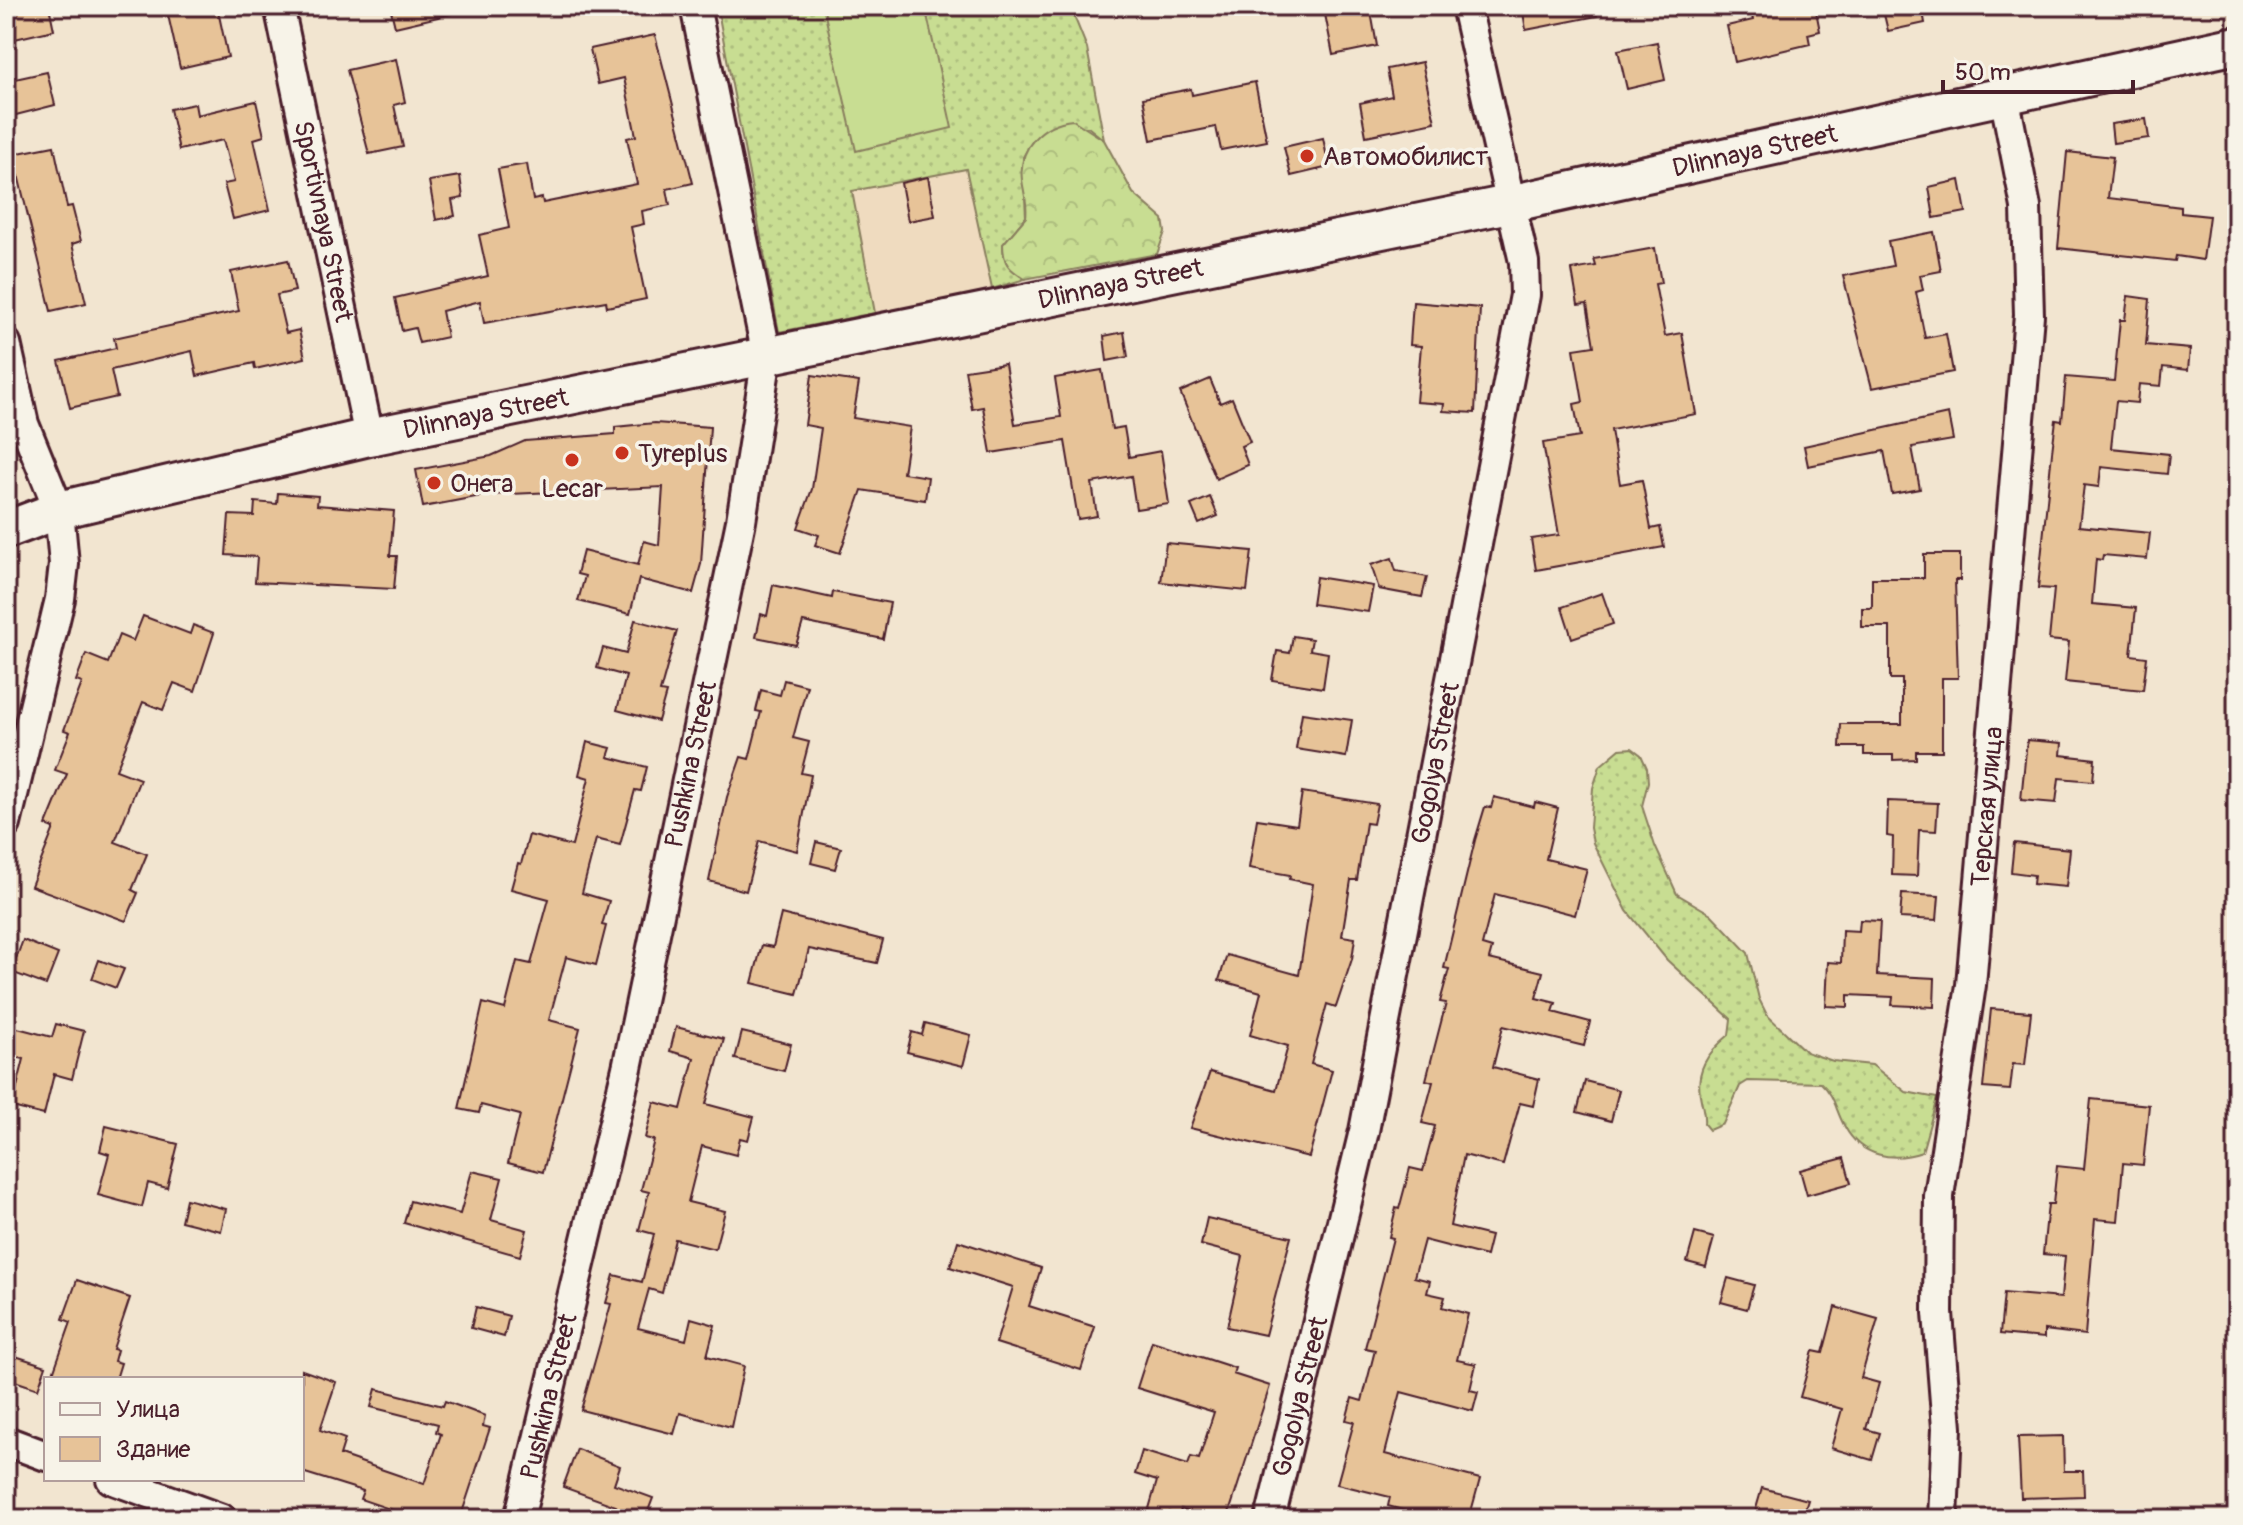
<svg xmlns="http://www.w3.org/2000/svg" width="2243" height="1525" font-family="Pangolin,sans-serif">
<defs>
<pattern id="grass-dots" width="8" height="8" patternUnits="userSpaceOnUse" patternTransform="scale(2)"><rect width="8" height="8" fill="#c8dd92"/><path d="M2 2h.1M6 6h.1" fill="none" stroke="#adbd7e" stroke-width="1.8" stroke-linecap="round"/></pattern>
<pattern id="forest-crowns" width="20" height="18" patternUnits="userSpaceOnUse" patternTransform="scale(2)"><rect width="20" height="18" fill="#c8dd92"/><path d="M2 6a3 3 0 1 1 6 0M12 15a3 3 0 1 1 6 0" fill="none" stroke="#adbd7e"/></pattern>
</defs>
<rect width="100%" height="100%" fill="#f2e5d0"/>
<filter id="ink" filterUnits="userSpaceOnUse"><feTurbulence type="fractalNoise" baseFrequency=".0125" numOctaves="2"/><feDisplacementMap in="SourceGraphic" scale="16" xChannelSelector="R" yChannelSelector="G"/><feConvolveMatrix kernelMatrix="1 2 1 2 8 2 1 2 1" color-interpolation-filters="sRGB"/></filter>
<g filter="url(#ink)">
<path fill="#efdbbf" d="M 966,168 L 992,289 L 875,313 L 852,191 Z"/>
<g fill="url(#grass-dots)" stroke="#897e5e" stroke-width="2">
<path d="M 717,6 L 1070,6 L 1087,48 L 1104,140 L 1088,127 L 1033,140 L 1023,157 L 1026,217 L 1003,244 C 1003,264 1009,269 1025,279 L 992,289 L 966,169 L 852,191 L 875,313 L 779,332 Z"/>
<path d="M 1632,748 L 1641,755 L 1647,768 L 1648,782 L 1642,806 L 1655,846 L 1677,894 L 1711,914 L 1748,953 L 1759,999 L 1767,1015 L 1806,1052 L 1833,1061 L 1872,1065 L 1906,1092 L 1937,1098 L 1922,1152 C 1893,1162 1861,1157 1845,1127 C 1836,1112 1835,1095 1821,1083 L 1748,1081 L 1740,1086 L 1723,1124 L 1709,1130 L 1704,1124 C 1705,1114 1703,1110 1701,1100 C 1694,1071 1708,1052 1729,1035 L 1731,1019 L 1667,960 L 1627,911 L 1593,843 L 1590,828 L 1593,788 L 1600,766 L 1620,749 Z"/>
</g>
<path fill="url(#forest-crowns)" stroke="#897e5e" stroke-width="2" d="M 1073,120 L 1104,140 L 1133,193 L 1163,219 L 1165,232 L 1157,254 L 1025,279 C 1009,269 1003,264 1003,244 L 1026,217 C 1028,203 1024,194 1022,180 C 1018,147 1042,123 1073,120 Z"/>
<path fill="#c8dd92" stroke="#897e5e" stroke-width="2" d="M 823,6 L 925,6 L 952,128 L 856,151 Z"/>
<g fill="#e7c398" stroke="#4a1f2b" stroke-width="2">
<path d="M 6,6 L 49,6 L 54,30 L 6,41 Z"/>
<path d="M 208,6 L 217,6 L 228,57 L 180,68 L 168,15 Z"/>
<path d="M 390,6 L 450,6 L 451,14 L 395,27 Z"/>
<path d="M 1339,6 L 1370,6 L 1377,46 L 1333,55 L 1324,9 Z"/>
<path d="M 1522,6 L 1596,6 L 1597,16 L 1526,30 Z"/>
<path d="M 1801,6 L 1815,6 L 1820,31 L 1808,34 L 1810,44 L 1735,62 L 1727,26 L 1753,20 L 1752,16 Z"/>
<path d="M 1882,6 L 1922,6 L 1925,23 L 1888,31 Z"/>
<path d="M 655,35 L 693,183 L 667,189 L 670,205 L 642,211 L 644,224 L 631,227 L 646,299 L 607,307 L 606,301 L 484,323 L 480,301 L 442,311 L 447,337 L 419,343 L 415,328 L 402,331 L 395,298 L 488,276 L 479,235 L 509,228 L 498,169 L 527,164 L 533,200 L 542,198 L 543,203 L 637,184 L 627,138 L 636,136 L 624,78 L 598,84 L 590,49 Z"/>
<path d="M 1657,42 L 1665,80 L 1627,89 L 1618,50 Z"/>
<path d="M 396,59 L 405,102 L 394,105 L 403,147 L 369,154 L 347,70 Z"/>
<path d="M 1422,62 L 1435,122 L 1366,136 L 1360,103 L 1392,96 L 1387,69 Z"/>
<path d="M 47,72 L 55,105 L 12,116 L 6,81 Z"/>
<path d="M 1255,82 L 1267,141 L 1221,150 L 1216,127 L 1151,140 L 1143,98 L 1191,89 L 1192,95 Z"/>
<path d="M 256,101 L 264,136 L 254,139 L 270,210 L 233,219 L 224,184 L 234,182 L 223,140 L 179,150 L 170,109 L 195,104 L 197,115 Z"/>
<path d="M 2146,119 L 2149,138 L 2113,143 L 2111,124 Z"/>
<path d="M 1323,138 L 1329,167 L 1291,176 L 1284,147 Z"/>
<path d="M 54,146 L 67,207 L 72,206 L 81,241 L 72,244 L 86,303 L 51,311 L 13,154 Z"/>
<path d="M 2067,152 L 2113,157 L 2108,198 L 2181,207 L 2181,213 L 2209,216 L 2203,260 L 2176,256 L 2175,261 L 2058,248 Z"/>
<path d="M 460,176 L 463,198 L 452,200 L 455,216 L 436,220 L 429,181 Z"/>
<path d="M 928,177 L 935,216 L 908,221 L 901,183 Z"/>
<path d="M 1960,180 L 1966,212 L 1934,218 L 1929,187 Z"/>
<path d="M 1934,232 L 1941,271 L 1920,275 L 1923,290 L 1916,292 L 1925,338 L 1946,334 L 1953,372 L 1872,388 L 1843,276 L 1893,266 L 1888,241 Z"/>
<path d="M 1655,248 L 1661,283 L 1655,284 L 1665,336 L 1682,333 L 1696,414 L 1611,430 L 1620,484 L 1642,480 L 1651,529 L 1660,527 L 1664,547 L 1536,570 L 1531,539 L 1559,535 L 1543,443 L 1580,437 L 1574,404 L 1583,402 L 1574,349 L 1594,346 L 1587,304 L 1578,305 L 1572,270 L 1596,266 L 1594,259 Z"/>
<path d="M 288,260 L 295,291 L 277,295 L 286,333 L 299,330 L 305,358 L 255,369 L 254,363 L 197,376 L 192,351 L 111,370 L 117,397 L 70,408 L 59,361 L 116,348 L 114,338 L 239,311 L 231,272 Z"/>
<path d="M 2128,296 L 2150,299 L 2146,345 L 2190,349 L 2188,370 L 2163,367 L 2161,386 L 2139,384 L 2137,403 L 2116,401 L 2111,448 L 2169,454 L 2167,474 L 2101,467 L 2099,487 L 2084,485 L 2079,526 L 2150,533 L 2147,559 L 2103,555 L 2102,560 L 2096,559 L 2092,604 L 2136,608 L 2131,655 L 2147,657 L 2143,690 L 2065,682 L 2069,642 L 2049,640 L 2054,589 L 2038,588 L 2052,452 L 2056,420 L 2062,421 L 2066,377 L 2114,381 L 2120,320 L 2125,320 Z"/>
<path d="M 1413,302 L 1480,308 L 1475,413 L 1443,411 L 1444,404 L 1416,402 L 1421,346 L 1410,345 Z"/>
<path d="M 1124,332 L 1128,357 L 1107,361 L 1104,336 Z"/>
<path d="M 1005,364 L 1015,424 L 1061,417 L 1055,378 L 1102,370 L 1112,429 L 1124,427 L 1129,457 L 1161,451 L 1169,504 L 1136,509 L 1131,476 L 1092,483 L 1097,516 L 1078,519 L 1065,441 L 991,453 L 983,407 L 972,409 L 965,370 Z"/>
<path d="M 812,375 L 859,382 L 853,418 L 910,427 L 903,473 L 928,477 L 925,500 L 862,490 L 840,553 L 815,545 L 819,535 L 798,528 L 812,489 L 821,428 L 805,425 Z"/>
<path d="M 1210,379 L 1220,403 L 1232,398 L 1250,442 L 1241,446 L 1248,465 L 1216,479 L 1180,392 Z"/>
<path d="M 1948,414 L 1953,440 L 1912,447 L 1920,489 L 1892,494 L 1884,451 L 1808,466 L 1804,446 Z"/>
<path d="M 655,423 L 710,427 L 701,564 L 693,593 L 639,579 L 630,614 L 578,601 L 585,576 L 577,574 L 583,551 L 638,565 L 644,541 L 659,545 L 663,487 L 486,495 L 423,507 L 416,470 L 491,456 L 525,441 L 615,434 L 615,427 Z"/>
<path d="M 278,493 L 318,496 L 317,505 L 394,511 L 390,556 L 397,556 L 394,589 L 255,582 L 257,557 L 226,555 L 229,515 L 254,516 L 255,502 L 277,504 Z"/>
<path d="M 1210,497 L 1218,516 L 1199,524 L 1191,505 Z"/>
<path d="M 1166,543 L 1252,551 L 1247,591 L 1161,582 Z"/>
<path d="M 1924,554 L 1960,554 L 1960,580 L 1955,580 L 1958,678 L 1942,678 L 1942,751 L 1916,751 L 1916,759 L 1893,760 L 1893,755 L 1864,755 L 1864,747 L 1840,747 L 1841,724 L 1902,724 L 1902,679 L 1890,679 L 1890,627 L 1862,627 L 1862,608 L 1872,608 L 1872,578 L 1924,578 Z"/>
<path d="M 1392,558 L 1396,571 L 1427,577 L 1422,597 L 1379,589 L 1371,565 Z"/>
<path d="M 1316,577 L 1373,586 L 1368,612 L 1312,604 Z"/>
<path d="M 773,585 L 832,598 L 833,592 L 890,603 L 883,639 L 803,622 L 796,645 L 756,637 L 761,614 L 767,616 Z"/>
<path d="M 1602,593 L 1613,624 L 1572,638 L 1562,607 Z"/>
<path d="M 143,616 L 190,634 L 193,625 L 214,633 L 195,691 L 174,683 L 163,710 L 143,702 L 116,770 L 140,779 L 115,842 L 147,854 L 132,890 L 138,893 L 126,921 L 31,886 L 54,828 L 46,825 L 67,774 L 55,770 L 70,732 L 64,730 L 82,683 L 76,681 L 86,654 L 108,663 L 119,635 L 133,641 Z"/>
<path d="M 635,620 L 677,631 L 660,692 L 666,693 L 658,721 L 617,710 L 626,676 L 597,668 L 603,648 L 626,654 Z"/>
<path d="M 1293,636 L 1312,639 L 1310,650 L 1328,653 L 1323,688 L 1272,680 L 1277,651 L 1290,653 Z"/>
<path d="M 784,680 L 807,686 L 793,738 L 809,742 L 801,773 L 811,775 L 797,851 L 759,841 L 746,891 L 709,881 L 727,797 L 741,757 L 749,759 L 761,712 L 756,711 L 761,690 L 780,695 Z"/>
<path d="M 1302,713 L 1352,720 L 1346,757 L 1296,749 Z"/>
<path d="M 2027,740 L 2062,743 L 2061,755 L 2095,759 L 2093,781 L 2059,778 L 2056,803 L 2021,800 Z"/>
<path d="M 587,742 L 611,748 L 608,757 L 647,767 L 641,791 L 635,790 L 620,845 L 596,839 L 582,893 L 609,901 L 602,925 L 606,926 L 596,965 L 566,957 L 549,1020 L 580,1028 L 543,1172 L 508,1163 L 520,1115 L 481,1105 L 479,1113 L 459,1109 L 483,1003 L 505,1009 L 517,961 L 531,964 L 549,899 L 511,889 L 518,863 L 521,864 L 529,835 L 572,846 L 589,778 L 579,775 Z"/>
<path d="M 1302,792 L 1377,804 L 1373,824 L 1366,823 L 1357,880 L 1351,880 L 1342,936 L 1355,938 L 1352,959 L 1336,1007 L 1327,1004 L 1311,1064 L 1332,1070 L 1309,1157 L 1190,1128 L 1210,1072 L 1276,1090 L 1288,1046 L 1250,1035 L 1261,992 L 1219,980 L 1227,955 L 1299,975 L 1313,884 L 1289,879 L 1290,875 L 1249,868 L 1257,819 L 1297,825 Z"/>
<path d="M 1494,797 L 1534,807 L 1535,802 L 1558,808 L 1546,859 L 1587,869 L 1575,915 L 1495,894 L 1482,945 L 1492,948 L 1489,959 L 1543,972 L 1536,998 L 1556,1003 L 1553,1012 L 1590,1022 L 1584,1046 L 1503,1026 L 1493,1067 L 1539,1079 L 1533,1106 L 1520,1103 L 1503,1165 L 1464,1155 L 1450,1226 L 1491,1236 L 1486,1256 L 1424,1240 L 1414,1277 L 1430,1281 L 1427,1293 L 1445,1297 L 1442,1307 L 1468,1314 L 1457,1360 L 1476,1364 L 1470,1390 L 1478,1392 L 1473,1411 L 1401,1392 L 1385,1454 L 1480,1479 L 1469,1519 L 1423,1519 L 1424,1516 L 1388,1506 L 1390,1497 L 1337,1484 L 1354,1422 L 1346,1420 L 1352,1398 L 1362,1401 L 1375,1350 L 1365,1348 L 1393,1238 L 1389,1237 L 1396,1208 L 1399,1209 L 1410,1168 L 1423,1171 L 1435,1126 L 1422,1123 L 1433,1082 L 1426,1080 L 1446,1003 L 1440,1002 L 1449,969 L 1444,968 L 1475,840 L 1485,807 L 1491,808 Z"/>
<path d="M 1888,801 L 1938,803 L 1936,831 L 1919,830 L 1917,876 L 1892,875 L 1893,837 L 1887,836 Z"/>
<path d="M 816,842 L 841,848 L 835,869 L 811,863 Z"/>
<path d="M 2014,843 L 2070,849 L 2066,887 L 2033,884 L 2034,875 L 2011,872 Z"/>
<path d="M 1902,894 L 1939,896 L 1937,920 L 1900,918 Z"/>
<path d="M 781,914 L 883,940 L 877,963 L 809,949 L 797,994 L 752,983 L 762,945 L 773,947 Z"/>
<path d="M 1860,920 L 1880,921 L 1877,975 L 1935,978 L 1934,1007 L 1892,1005 L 1893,997 L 1848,995 L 1848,1007 L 1826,1006 L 1828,962 L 1841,963 L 1842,930 L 1859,931 Z"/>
<path d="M 23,940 L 58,954 L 46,985 L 11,972 Z"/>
<path d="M 99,960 L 124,969 L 116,988 L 92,979 Z"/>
<path d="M 1991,1009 L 2031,1012 L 2025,1065 L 2013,1064 L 2010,1090 L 1983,1088 Z"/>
<path d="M 925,1023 L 971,1035 L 963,1066 L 907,1052 L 912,1032 L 922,1035 Z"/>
<path d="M 56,1024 L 84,1031 L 72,1079 L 54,1074 L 44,1115 L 12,1107 L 24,1059 L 6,1055 L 6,1025 L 52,1037 Z"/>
<path d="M 676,1027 L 724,1039 L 706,1104 L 754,1117 L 748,1140 L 740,1138 L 736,1155 L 702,1146 L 688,1202 L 725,1211 L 715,1249 L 675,1239 L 662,1293 L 649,1289 L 638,1328 L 686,1340 L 691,1318 L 715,1325 L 707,1356 L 744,1366 L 731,1427 L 680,1413 L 674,1434 L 581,1410 L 611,1304 L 606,1303 L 614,1275 L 642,1282 L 654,1234 L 639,1230 L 649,1192 L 641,1190 L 654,1140 L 645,1138 L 654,1102 L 681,1109 L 694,1058 L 670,1051 Z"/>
<path d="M 742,1032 L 791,1044 L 784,1071 L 735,1059 Z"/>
<path d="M 1585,1081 L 1619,1090 L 1611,1121 L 1577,1112 Z"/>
<path d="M 2091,1099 L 2149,1105 L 2143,1165 L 2123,1163 L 2118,1221 L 2095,1219 L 2085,1335 L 2044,1330 L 2044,1338 L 2000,1334 L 2004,1293 L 2061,1298 L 2065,1256 L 2043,1254 L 2048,1204 L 2053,1204 L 2057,1166 L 2084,1169 Z"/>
<path d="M 106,1126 L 178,1144 L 167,1188 L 148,1183 L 142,1207 L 98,1195 L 109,1154 L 100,1151 Z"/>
<path d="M 1844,1158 L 1851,1183 L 1807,1195 L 1800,1170 Z"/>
<path d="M 472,1171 L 502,1178 L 491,1220 L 527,1230 L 520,1256 L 404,1223 L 410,1201 L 460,1214 Z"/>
<path d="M 186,1199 L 226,1209 L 221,1231 L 181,1221 Z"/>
<path d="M 1207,1218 L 1291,1237 L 1265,1335 L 1227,1327 L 1243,1256 L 1201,1245 Z"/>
<path d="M 1695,1233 L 1714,1238 L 1706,1267 L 1687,1262 Z"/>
<path d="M 958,1241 L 1041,1268 L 1029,1306 L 1095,1327 L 1081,1370 L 996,1343 L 1013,1287 L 950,1267 Z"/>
<path d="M 1728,1278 L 1754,1285 L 1747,1309 L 1721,1302 Z"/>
<path d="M 77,1280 L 130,1298 L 113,1349 L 117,1350 L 114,1361 L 121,1363 L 116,1379 L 51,1379 L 71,1322 L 63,1319 Z"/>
<path d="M 476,1307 L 509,1316 L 504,1337 L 471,1328 Z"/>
<path d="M 1835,1307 L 1878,1319 L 1861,1378 L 1879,1383 L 1866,1429 L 1880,1433 L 1872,1460 L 1831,1448 L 1842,1409 L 1800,1397 L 1813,1351 L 1823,1353 Z"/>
<path d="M 1152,1341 L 1235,1368 L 1233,1374 L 1270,1386 L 1227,1519 L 1211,1519 L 1181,1509 L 1179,1516 L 1169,1512 L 1167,1519 L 1146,1519 L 1157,1481 L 1135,1474 L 1142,1451 L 1188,1465 L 1191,1457 L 1199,1459 L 1214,1412 L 1137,1388 Z"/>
<path d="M 6,1353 L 46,1366 L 38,1389 L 6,1378 Z"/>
<path d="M 302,1370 L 336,1382 L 320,1430 L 345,1439 L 340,1455 L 424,1484 L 441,1434 L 436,1432 L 438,1424 L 371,1407 L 376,1389 L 443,1406 L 445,1401 L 485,1416 L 483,1426 L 490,1428 L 460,1519 L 419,1519 L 360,1499 L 363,1491 L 302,1472 Z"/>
<path d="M 2063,1436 L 2064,1471 L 2083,1471 L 2084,1496 L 2021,1498 L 2018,1437 Z"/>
<path d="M 577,1449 L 620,1466 L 614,1484 L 653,1498 L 645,1519 L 630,1519 L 613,1513 L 616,1506 L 563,1487 Z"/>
<path d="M 1762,1488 L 1808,1500 L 1802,1519 L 1753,1519 Z"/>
</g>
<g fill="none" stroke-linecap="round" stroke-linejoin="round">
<defs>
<g id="minor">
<path id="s1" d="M 279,6 L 369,437"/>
<path d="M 6,343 L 24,424 L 59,510 L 64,564 L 60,599 L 6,824"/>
<path d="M 6,1441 L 46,1456"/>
<path d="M 111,1479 L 222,1519"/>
<path id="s2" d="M 519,1519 L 627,1068 L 741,521 L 767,356 L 695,6"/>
<path id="s3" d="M 1270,1519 L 1364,1131 L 1525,295 L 1524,262 L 1466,6"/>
<path id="s4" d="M 1943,1519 L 1947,1428 L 1938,1313 L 1939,1196 L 1971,985 L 2029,315 L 2026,207 L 2004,95"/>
</g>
<g id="tertiary">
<path id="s5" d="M 6,530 L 59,510 L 369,437 L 1509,204 L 2237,45"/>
</g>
</defs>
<use href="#minor" stroke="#4a1f2b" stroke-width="34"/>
<use href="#tertiary" stroke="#4a1f2b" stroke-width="42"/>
<use href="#minor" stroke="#f7f3e8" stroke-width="28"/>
<use href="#tertiary" stroke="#f7f3e8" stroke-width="36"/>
</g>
</g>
<g fill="#c8321e" stroke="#f7f3e8" stroke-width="3">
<circle cx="1307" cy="156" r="8"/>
<circle cx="622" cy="453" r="8"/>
<circle cx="572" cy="460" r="8"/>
<circle cx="434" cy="483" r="8"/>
</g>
<g text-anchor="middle" stroke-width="7" stroke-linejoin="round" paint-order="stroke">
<g font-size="26" fill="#4a1f2b" stroke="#f7f3e8">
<text dy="9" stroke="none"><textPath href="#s5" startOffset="1790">Dlinnaya Street</textPath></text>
<text dy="9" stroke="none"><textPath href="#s1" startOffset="220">Sportivnaya Street</textPath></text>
<text dy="9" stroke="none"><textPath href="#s5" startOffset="1142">Dlinnaya Street</textPath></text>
<text dy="9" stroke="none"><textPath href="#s5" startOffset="494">Dlinnaya Street</textPath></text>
<text dy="9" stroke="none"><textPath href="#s3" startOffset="774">Gogolya Street</textPath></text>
<text dy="9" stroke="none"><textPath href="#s2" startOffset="774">Pushkina Street</textPath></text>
<text dy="9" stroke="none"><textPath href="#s4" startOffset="716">Терская улица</textPath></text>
<text dy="9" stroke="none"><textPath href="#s2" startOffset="126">Pushkina Street</textPath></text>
<text dy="9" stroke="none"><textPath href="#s3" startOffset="126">Gogolya Street</textPath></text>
</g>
<g font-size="26" fill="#4a1f2b" stroke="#f7f3e8" text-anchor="start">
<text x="1323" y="165">Автомобилист</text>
<text x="638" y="462">Tyreplus</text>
<text x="450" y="492">Онега</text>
<text x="572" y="497" text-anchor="middle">Lecar</text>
</g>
</g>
<rect width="2243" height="1525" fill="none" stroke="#f7f3e8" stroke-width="32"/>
<rect x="16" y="16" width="2211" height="1493" fill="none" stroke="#4a1f2b" stroke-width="3" filter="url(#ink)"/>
<rect x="44" y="1377" width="260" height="104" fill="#f7f3e8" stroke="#b29e9c" stroke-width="2"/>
<rect x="60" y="1403" width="40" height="12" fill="#f7f3e8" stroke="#b29e9c" stroke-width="2"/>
<text x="116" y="1417" font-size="24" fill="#4a1f2b">Улица</text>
<rect x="60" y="1437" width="40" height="24" fill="#e7c398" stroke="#b29e9c" stroke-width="2"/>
<text x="116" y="1457" font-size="24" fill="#4a1f2b">Здание</text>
<path d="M1943 80v12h190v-12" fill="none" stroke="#4a1f2b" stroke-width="4"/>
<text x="1955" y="80" font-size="24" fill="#4a1f2b" stroke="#f7f3e8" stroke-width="6" paint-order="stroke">50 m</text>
</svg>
